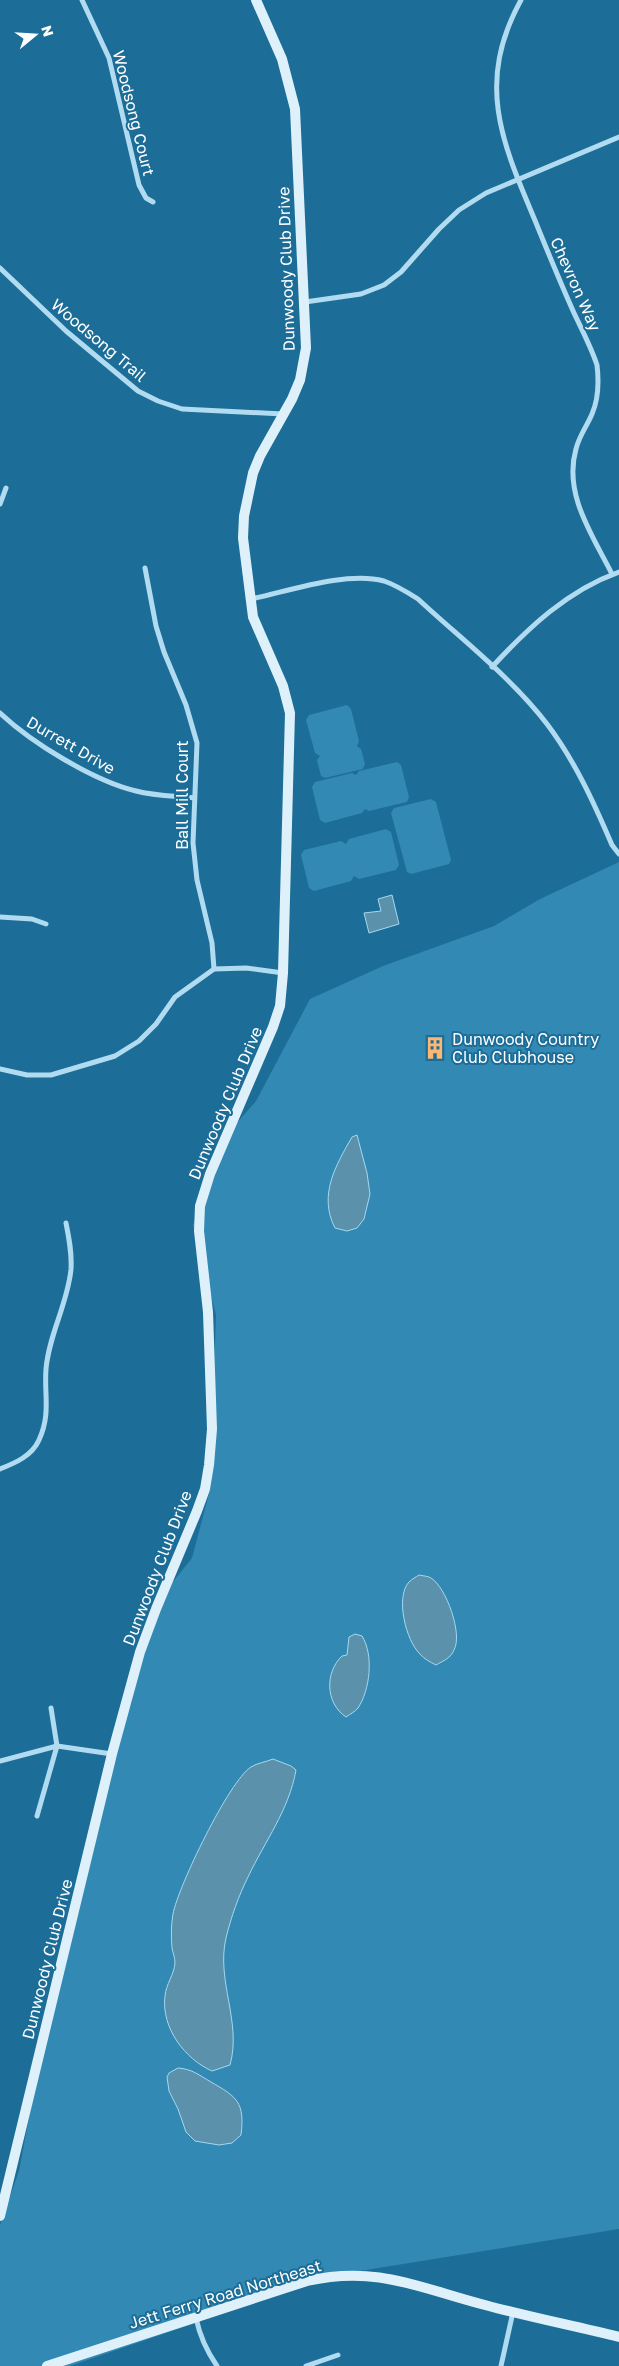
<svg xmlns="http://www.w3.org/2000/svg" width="619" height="2366" font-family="'Golos Text',sans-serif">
<rect width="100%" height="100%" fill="#1c6d97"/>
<g fill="#3189b4">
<path d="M 347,705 L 351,709 L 359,741 L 357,746 L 361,749 L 365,764 L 363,769 L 325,778 L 321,776 L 317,760 L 320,756 L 315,753 L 306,720 L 309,715 Z"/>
<path d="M 397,762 L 401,765 L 409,797 L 407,802 L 369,811 L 365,809 L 362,813 L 325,823 L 320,820 L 312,787 L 315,782 L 352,773 L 356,775 L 359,771 Z"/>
<path d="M 431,799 L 436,802 L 451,860 L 449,864 L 411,874 L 407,872 L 391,813 L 394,808 Z"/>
<path d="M 386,829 L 391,832 L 399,865 L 396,870 L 359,879 L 354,876 L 351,881 L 314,891 L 309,888 L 301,855 L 304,850 L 341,841 L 346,844 L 349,839 Z"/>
<path d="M 619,862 L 619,2229 L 335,2275 L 70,2366 L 0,2366 L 0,2225 L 19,2171 L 47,2022 L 106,1770 L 131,1705 L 155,1604 L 192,1558 L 210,1490 L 216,1315 L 193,1225 L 222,1140 L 256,1101 L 310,999 L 383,966 L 494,926 L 540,899 Z"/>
</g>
<g fill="#5c91ac" stroke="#a4d9f1">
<path d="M 392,895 L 399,924 L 369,933 L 364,913 L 381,911 L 378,899 Z"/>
<path d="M 357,1135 L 367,1173 L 370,1194 L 364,1219 L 357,1228 L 347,1231 L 335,1228 C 318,1195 336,1165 352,1137 Z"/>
<path d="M 419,1575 C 423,1576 428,1576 431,1578 C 446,1587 463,1634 454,1650 C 451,1658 443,1661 436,1665 C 430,1662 424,1659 420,1654 C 406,1641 395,1597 409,1582 C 412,1579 416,1577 419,1575 Z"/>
<path d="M 355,1634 L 362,1636 C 374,1655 370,1690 358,1708 C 355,1712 350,1714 346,1717 C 325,1703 325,1672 342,1656 L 347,1655 L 349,1637 Z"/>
<path d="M 273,1759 L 291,1766 L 296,1770 C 289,1810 265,1841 248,1877 C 239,1895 231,1917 226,1938 C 216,1981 242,2022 230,2065 L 212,2071 C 185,2059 161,2028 165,1996 C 166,1984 174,1975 175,1963 C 175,1958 173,1953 172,1948 C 171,1937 171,1925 173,1914 C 178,1887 229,1781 251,1767 C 257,1763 266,1762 273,1759 Z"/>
<path d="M 178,2068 C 192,2069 199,2075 211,2082 C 237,2097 245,2102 241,2135 L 232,2143 L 219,2145 L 195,2141 L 186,2132 L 178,2109 L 169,2091 L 167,2077 L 169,2073 Z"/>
</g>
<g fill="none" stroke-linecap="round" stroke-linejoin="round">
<g stroke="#b1dbf0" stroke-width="5">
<path d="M 82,0 L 109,58 L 139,185 L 146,198 L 153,202"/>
<path d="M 521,0 C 476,82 501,140 534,218 C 547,250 560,282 574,313 C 582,330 591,347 597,365 C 599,382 599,398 592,414 C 587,426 579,436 576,449 C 563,494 593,536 612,574"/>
<path d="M 0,268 L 66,331 L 138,391 L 158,401 L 182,409 L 283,414"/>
<path d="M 305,302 L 361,294 L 384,285 L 401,272 L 439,229 L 459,210 L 486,193 L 619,137"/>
<path d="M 0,504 L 6,488"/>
<path d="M 145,568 L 156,626 L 164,652 L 186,705 L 197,743 L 193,843 L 197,880 L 212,943 L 214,969"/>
<path d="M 251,599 C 289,591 346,571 384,581 C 396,585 407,592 418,599 C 461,639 511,677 547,724 C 575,761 594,803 612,845 L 619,854"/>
<path d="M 492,667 C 528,628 568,590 619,572"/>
<path d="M 0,713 C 32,743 94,781 136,791 C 155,796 175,796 194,798"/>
<path d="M 0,917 L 32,919 L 46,924"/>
<path d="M 0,1069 L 27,1075 L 51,1075 L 115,1056 L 139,1041 L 156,1024 L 175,997 L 214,969 L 246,968 L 283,973"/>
<path d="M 0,1469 C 15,1463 32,1456 39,1440 C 51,1414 44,1395 46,1369 C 49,1334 68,1303 71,1269 C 72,1253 69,1238 66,1223"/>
<path d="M 0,1761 L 57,1746 L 112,1754"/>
<path d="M 37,1816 L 57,1746 L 51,1708"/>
<path d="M 196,2318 C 200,2337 206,2350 217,2366"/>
<path d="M 306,2366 L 338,2355"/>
<path d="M 501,2366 L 513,2312"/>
</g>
<g stroke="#def1fb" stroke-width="10">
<path d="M 0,2216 L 112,1754 L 140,1652 L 156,1609 L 197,1511 L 205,1489 L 209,1465 L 212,1429 L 208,1312 L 199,1231 L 200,1206 L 210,1174 L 273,1027 L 280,1006 L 283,973 L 290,713 L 283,686 L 253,617 L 243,538 L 244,516 L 253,473 L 260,456 L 292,399 L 300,380 L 306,348 L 295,109 L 282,59 L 256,0"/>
<path d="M 47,2366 L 307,2281 C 377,2265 419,2288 485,2305 C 529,2317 575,2326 619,2337"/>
</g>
</g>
<defs>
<symbol id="building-bare" viewBox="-9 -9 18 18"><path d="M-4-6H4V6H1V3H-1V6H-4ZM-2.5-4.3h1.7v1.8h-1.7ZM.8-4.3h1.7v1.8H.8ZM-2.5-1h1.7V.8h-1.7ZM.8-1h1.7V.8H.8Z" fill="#ffb66f" stroke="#1c6d97" stroke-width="2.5" paint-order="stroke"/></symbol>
</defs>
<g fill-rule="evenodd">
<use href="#building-bare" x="419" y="1032" width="32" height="32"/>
</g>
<g text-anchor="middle" stroke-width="4" stroke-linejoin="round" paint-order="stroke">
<g font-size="16" fill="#fff" stroke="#1c6d97">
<text transform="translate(134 113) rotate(76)" y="6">Woodsong Court</text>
<text transform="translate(286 269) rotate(-92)" y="6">Dunwoody Club Drive</text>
<text transform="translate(576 284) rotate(66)" y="6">Chevron Way</text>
<text transform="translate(99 340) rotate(40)" y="6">Woodsong Trail</text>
<text transform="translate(71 745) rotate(30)" y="6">Durrett Drive</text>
<text transform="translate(182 795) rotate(-90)" y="6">Ball Mill Court</text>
<text transform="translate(225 1103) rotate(-67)" y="6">Dunwoody Club Drive</text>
<text transform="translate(157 1568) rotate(-69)" y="6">Dunwoody Club Drive</text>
<text transform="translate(47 1959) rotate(-76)" y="6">Dunwoody Club Drive</text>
<text transform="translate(225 2294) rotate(-17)" y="6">Jett Ferry Road Northeast</text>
</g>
<g font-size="16" fill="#fff" stroke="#1c6d97" text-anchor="start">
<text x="452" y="1045">Dunwoody Country<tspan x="452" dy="18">Club Clubhouse</tspan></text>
</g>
</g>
<g transform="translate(35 35) rotate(72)" stroke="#1c6d97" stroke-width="4" paint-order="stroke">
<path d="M0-4L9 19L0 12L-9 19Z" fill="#ffffff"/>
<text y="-8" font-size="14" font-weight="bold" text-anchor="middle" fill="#ffffff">N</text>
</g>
</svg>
